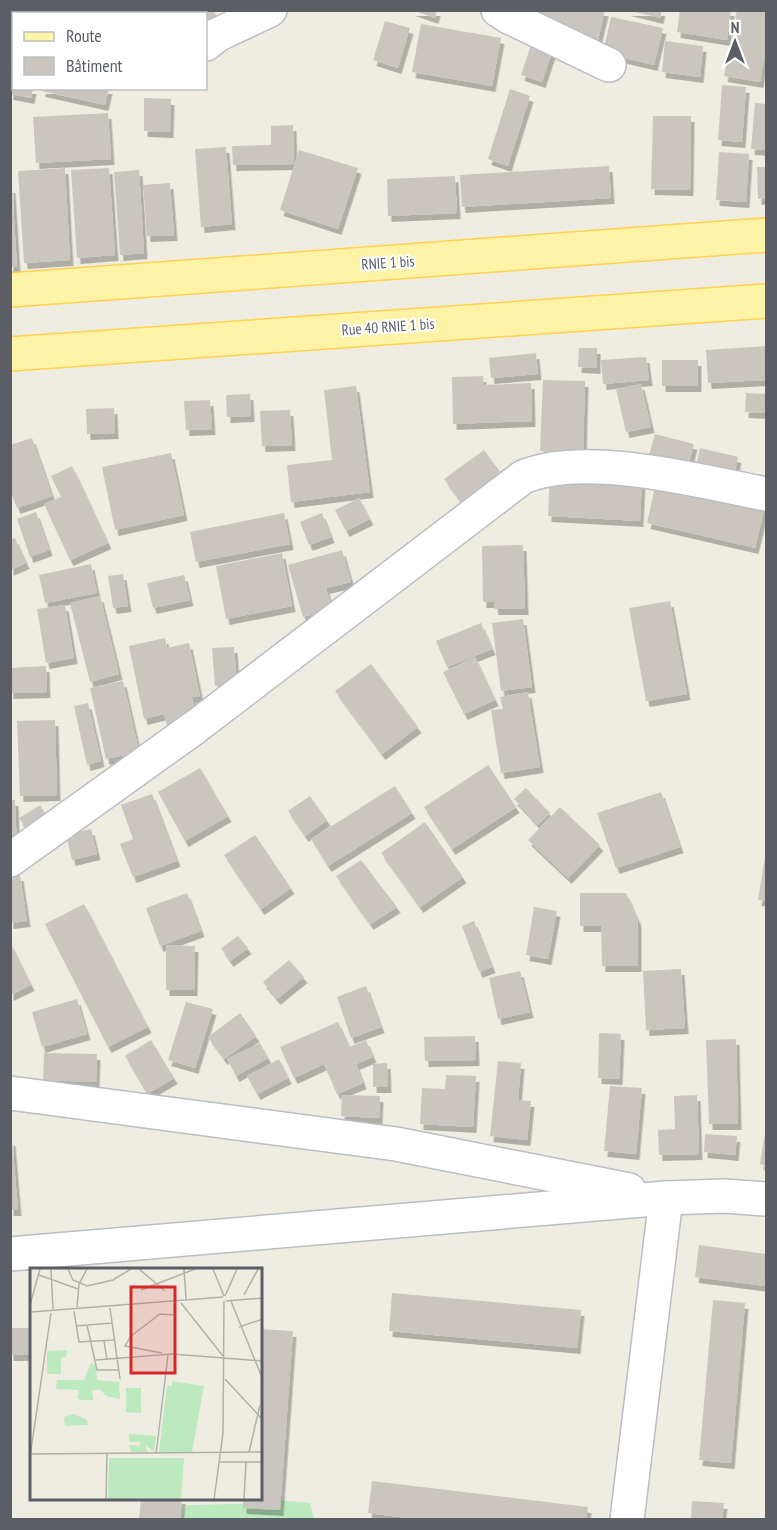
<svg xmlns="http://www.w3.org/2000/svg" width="777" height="1530" font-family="'PT Sans Narrow',sans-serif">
<defs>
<filter id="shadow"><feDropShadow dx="3.5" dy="6" stdDeviation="0" flood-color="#0004"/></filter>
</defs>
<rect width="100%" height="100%" fill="#efede2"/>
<path fill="#bce9bd" d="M 279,1500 L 310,1503 L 314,1519 L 182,1520 L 186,1505 L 239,1504 Z"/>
<g fill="#cac6bf" filter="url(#shadow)">
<path d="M 206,10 L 213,10 L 224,27 L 206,38 L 206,14 L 201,14 Z"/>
<path d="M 412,10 L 437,10 L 435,18 Z"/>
<path d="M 537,10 L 605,10 L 598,40 L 534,24 Z"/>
<path d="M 627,10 L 662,10 L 660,18 Z"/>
<path d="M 680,10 L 731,10 L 727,40 L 677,32 Z"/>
<path d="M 737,10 L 766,10 L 766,47 L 760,82 L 724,76 Z"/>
<path d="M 10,11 L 20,12 L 14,14 L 14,58 L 10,57 Z"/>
<path d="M 611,17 L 663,28 L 654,65 L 603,53 Z"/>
<path d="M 385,21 L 410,28 L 398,68 L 373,60 Z"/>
<path d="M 421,24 L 501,38 L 492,86 L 412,72 Z"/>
<path d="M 665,41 L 703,46 L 700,77 L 662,72 Z"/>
<path d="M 531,45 L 552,52 L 542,82 L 521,75 Z"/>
<path d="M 10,71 L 14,71 L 14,88 L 33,88 L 31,98 L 10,94 Z"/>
<path d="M 722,85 L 746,87 L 742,142 L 718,140 Z"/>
<path d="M 42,88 L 109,88 L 105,105 L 42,91 Z"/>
<path d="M 510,89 L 530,96 L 508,166 L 488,159 Z"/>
<path d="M 144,98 L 171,99 L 170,132 L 144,131 Z"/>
<path d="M 755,103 L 766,104 L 766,150 L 751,149 Z"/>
<path d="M 108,113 L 111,159 L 36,163 L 33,117 Z"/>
<path d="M 653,116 L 691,116 L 690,190 L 651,189 Z"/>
<path d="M 293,125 L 294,164 L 233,165 L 232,146 L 271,145 L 271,126 Z"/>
<path d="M 226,147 L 232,224 L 201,227 L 195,149 Z"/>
<path d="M 299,150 L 358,168 L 338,229 L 280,210 Z"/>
<path d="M 719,152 L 749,154 L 746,202 L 716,200 Z"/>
<path d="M 609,166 L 611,198 L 462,207 L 460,175 Z"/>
<path d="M 757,167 L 766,167 L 766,198 L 758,199 Z"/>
<path d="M 65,168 L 70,260 L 24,263 L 18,171 Z"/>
<path d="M 109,168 L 115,255 L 77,258 L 71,170 Z"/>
<path d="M 139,170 L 144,253 L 120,255 L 114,172 Z"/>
<path d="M 455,176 L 457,213 L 388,216 L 387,179 Z"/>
<path d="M 170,183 L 174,235 L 147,236 L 143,185 Z"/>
<path d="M 10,187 L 12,187 L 17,267 L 10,267 Z"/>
<path d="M 766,346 L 766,380 L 708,383 L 706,350 Z"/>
<path d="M 579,348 L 597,348 L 597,368 L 578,367 Z"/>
<path d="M 536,353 L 538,374 L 491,378 L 489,358 Z"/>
<path d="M 646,357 L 649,380 L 603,384 L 601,360 Z"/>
<rect x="662" y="360" width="36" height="26"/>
<path d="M 483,376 L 484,385 L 531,383 L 532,421 L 453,424 L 452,377 Z"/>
<path d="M 543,380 L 585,381 L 583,452 L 540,451 Z"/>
<path d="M 641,384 L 651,427 L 626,432 L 616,389 Z"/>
<path d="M 356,386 L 370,492 L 291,502 L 287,465 L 332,460 L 324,390 Z"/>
<path d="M 746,393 L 766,394 L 766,413 L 745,412 Z"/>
<path d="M 250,394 L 251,416 L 227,417 L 226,395 Z"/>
<path d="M 210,400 L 212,429 L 186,430 L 184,401 Z"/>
<path d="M 114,408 L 115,433 L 87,434 L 86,409 Z"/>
<path d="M 290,410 L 292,445 L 262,446 L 260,411 Z"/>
<path d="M 655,434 L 694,444 L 687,470 L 648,459 Z"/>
<path d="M 32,438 L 52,496 L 17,508 L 10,490 L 10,445 Z"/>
<path d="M 700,448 L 738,457 L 733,480 L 695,471 Z"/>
<path d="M 484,450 L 504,477 L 464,506 L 444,479 Z"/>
<path d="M 171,453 L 184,515 L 115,530 L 102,467 Z"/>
<path d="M 72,466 L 108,543 L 70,560 L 44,504 L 61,497 L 51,476 Z"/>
<path d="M 550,473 L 642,478 L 640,521 L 548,516 Z"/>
<path d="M 657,478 L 766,503 L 755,548 L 647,523 Z"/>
<path d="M 359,498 L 370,519 L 346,531 L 335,510 Z"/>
<path d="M 36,512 L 49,550 L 30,557 L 17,519 Z"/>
<path d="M 284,513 L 290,544 L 196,562 L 190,532 Z"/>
<path d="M 322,513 L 331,537 L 309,545 L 300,522 Z"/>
<path d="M 15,538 L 26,563 L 10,570 L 10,540 Z"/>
<path d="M 523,545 L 525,609 L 495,609 L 494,602 L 483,602 L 482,546 Z"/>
<path d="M 342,550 L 351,582 L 326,588 L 332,609 L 303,617 L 288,565 Z"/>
<path d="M 282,553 L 292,606 L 226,619 L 216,566 Z"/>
<path d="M 91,564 L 97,593 L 45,603 L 39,575 Z"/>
<path d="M 123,574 L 128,606 L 113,608 L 108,576 Z"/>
<path d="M 184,575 L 190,600 L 153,608 L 147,583 Z"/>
<path d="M 100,596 L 119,674 L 90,682 L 70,603 Z"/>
<path d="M 670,601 L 687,694 L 646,701 L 629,608 Z"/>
<path d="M 65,605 L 74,658 L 46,663 L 37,609 Z"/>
<path d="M 523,619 L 532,687 L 501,691 L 492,623 Z"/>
<path d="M 481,623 L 492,649 L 447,667 L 436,641 Z"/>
<path d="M 165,638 L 167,648 L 189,643 L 200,696 L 192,697 L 197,719 L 167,726 L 164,714 L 144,719 L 129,646 Z"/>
<path d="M 234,647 L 237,685 L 215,686 L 212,648 Z"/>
<path d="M 475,657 L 495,700 L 464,714 L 443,672 Z"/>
<path d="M 371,664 L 418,727 L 382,754 L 335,691 Z"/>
<path d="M 46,666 L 47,692 L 10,693 L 10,668 Z"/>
<path d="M 123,681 L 139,752 L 106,759 L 90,688 Z"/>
<path d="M 528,692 L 540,767 L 501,773 L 491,710 L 503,709 L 500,697 Z"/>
<path d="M 88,703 L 101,761 L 87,765 L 74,706 Z"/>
<path d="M 55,720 L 57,795 L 20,796 L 17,721 Z"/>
<path d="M 488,765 L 516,807 L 452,849 L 424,807 Z"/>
<path d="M 200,768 L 228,816 L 185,841 L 158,792 Z"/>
<path d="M 395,786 L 412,813 L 328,866 L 311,839 Z"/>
<path d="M 526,788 L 550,813 L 538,825 L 514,799 Z"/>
<path d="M 661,792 L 680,847 L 616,868 L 597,813 Z"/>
<path d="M 152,794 L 177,861 L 133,877 L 120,844 L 133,839 L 121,805 Z"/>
<path d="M 310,796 L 327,820 L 305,836 L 288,811 Z"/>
<path d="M 10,800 L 15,800 L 17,853 L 10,853 Z"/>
<path d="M 40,805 L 47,817 L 27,830 L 19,818 Z"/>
<path d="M 560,807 L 600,845 L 568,878 L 528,840 Z"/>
<path d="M 425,822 L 463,877 L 420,907 L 381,853 Z"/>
<path d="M 91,829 L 97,854 L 72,860 L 66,835 Z"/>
<path d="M 255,835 L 291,888 L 261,909 L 224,855 Z"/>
<path d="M 765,857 L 766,857 L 766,901 L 758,900 Z"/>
<path d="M 361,860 L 397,907 L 370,924 L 336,876 Z"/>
<path d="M 20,875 L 27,921 L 10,923 L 10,876 Z"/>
<path d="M 187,893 L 201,931 L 160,946 L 146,908 Z"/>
<path d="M 580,893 L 626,893 L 638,920 L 638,966 L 602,966 L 601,926 L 580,926 Z"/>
<path d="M 84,904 L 148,1027 L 108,1047 L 45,924 Z"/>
<path d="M 534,907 L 557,911 L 548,959 L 526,955 Z"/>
<path d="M 474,921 L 492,967 L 479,972 L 462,926 Z"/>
<path d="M 238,936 L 248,948 L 230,961 L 221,948 Z"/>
<path d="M 10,942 L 31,985 L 10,995 Z"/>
<path d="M 166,945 L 195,946 L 194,990 L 166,990 Z"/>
<path d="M 289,960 L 304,977 L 277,999 L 263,982 Z"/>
<path d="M 681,969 L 685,1028 L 646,1030 L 643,971 Z"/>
<path d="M 520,971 L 530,1012 L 498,1019 L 489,978 Z"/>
<path d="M 366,986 L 381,1027 L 351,1038 L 337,997 Z"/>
<path d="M 77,999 L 87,1034 L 42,1047 L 32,1012 Z"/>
<path d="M 186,1002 L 213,1009 L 195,1068 L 168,1060 Z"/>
<path d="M 240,1013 L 256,1036 L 224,1059 L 208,1037 Z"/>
<path d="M 338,1022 L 349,1047 L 366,1040 L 373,1057 L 356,1064 L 363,1083 L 337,1094 L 324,1064 L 294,1078 L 280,1047 Z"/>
<path d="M 599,1033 L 621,1034 L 619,1079 L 598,1078 Z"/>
<path d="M 475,1036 L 476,1060 L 425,1061 L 424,1037 Z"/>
<path d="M 736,1039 L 738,1124 L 709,1124 L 706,1040 Z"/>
<path d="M 151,1040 L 174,1078 L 147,1094 L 125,1056 Z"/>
<path d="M 260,1043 L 268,1058 L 236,1076 L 227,1059 Z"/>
<path d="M 44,1053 L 97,1054 L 96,1082 L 43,1080 Z"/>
<path d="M 279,1059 L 288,1078 L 257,1094 L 247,1076 Z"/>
<path d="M 498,1061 L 521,1063 L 518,1100 L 531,1101 L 527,1140 L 490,1136 Z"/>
<path d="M 387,1063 L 388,1087 L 373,1087 L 373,1064 Z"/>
<path d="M 446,1075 L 476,1076 L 473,1127 L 420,1124 L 422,1088 L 445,1089 Z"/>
<path d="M 610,1086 L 642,1088 L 636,1154 L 604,1151 Z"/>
<path d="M 342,1095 L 380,1096 L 379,1118 L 341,1116 Z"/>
<path d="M 697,1095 L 699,1154 L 659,1155 L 658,1130 L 675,1129 L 674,1096 Z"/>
<path d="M 765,1133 L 766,1133 L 766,1166 L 760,1164 Z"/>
<path d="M 705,1134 L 737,1136 L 735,1155 L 704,1152 Z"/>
<path d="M 10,1140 L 12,1140 L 18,1210 L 10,1210 Z"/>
<path d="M 699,1245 L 766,1254 L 766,1286 L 695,1277 Z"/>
<path d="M 392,1293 L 581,1310 L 577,1348 L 389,1331 Z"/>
<path d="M 713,1300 L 745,1303 L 731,1463 L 699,1460 Z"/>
<rect x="10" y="1328" width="22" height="27"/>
<path d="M 261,1329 L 293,1331 L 280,1510 L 243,1508 L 243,1498 L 261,1498 Z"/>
<path d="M 372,1481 L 588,1507 L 586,1520 L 424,1520 L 368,1513 Z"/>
<path d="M 141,1498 L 182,1498 L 180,1520 L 139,1520 Z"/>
<path d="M 692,1501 L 724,1503 L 722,1520 L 691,1520 Z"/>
</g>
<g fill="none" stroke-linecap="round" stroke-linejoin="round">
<defs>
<g id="minor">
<path d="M 498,10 L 509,17 L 609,65"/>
<path d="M 206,44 L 217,35 L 270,10"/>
<path d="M 10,860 L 194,728 L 523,477 C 586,451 699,481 766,494"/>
<path d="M 10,1093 L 396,1144 L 629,1190"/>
<path d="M 10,1254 L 666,1198 L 725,1196 L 766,1199"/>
<path d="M 627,1520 L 666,1198"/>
</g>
<g id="major">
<path d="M 10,290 L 766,235"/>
<path d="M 10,354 L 766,301"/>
</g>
</defs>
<use href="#minor" stroke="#babdc3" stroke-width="36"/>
<use href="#major" stroke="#ffd14c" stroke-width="36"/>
<use href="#minor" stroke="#fff" stroke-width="33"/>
<use href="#major" stroke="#fff3a8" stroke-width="33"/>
</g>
<g text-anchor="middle" stroke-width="4.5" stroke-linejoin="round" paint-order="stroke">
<g font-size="15" fill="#5b5f65" stroke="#fff">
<text transform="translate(388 263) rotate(-4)" y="5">RNIE 1 bis</text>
<text transform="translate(388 327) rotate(-4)" y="5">Rue 40 RNIE 1 bis</text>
</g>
</g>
<g transform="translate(30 1268)">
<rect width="232" height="232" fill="#efede2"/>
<path d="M 37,82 L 36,89 L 31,90 L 31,106 L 17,106 L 17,83 ZM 61,95 L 66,97 L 67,112 L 89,114 L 90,131 L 76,128 L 70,121 L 62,123 L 63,132 L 53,132 L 47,131 L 49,122 L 26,121 L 27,112 L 54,112 ZM 142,113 L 174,118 L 162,184 L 129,184 L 137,117 L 142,118 ZM 96,120 L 111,120 L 111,145 L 96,144 ZM 44,146 L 57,152 L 58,157 L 35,158 L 34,149 ZM 99,166 L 126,168 L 124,184 L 115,177 L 118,184 L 101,184 L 99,177 L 109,178 L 111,174 L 99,174 ZM 79,190 L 154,190 L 151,232 L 78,232 Z" fill="#bce9bd"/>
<path fill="none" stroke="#b0b0ac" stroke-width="1.5" d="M 21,1 L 23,41M 38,1 L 43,12 L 57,18 L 83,12 L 101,1M 109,1 L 135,23M 154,1 L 156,31M 183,1 L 194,28M 9,7 L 48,21M 111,22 L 165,1M 214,27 L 228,1M 195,28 L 207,1M 196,33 L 233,30M 201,33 L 233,112M 151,35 L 193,88M 0,37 L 10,1M 47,39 L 49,16 L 57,1M 80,40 L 90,111M 44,43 L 49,74 L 85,72M 1,44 L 193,29M 57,57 L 67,102 L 89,102M 46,58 L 82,55M 209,59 L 233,51M 74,73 L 77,92M 132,85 L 95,78 L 101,68 L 130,46 L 145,47 L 144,36M 66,92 L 142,86 L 233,93M 195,111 L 233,152M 219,184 L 230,137M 1,186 L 233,184M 126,186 L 138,87M 0,189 L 21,45M 189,194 L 233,194M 76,232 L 77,186M 184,232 L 193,165 L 194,33M 214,232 L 216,194"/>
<path fill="#d62828" fill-opacity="0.15" stroke="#d62828" stroke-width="3" d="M 101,19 L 145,19 L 145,105 L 101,105 Z"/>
<rect width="232" height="232" fill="none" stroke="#5b5f65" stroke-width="3"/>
</g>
<rect width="777" height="1530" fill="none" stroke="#5b5f65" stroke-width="24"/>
<rect x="12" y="12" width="195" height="78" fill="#ffffff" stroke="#bdbfc1" stroke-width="1.5"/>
<rect x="24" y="32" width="30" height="9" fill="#fff3a8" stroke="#bdbfc1" stroke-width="1.5"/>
<text x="66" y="42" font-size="18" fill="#5b5f65">Route</text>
<rect x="24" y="57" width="30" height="18" fill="#cac6bf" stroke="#bdbfc1" stroke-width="1.5"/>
<text x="66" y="72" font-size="18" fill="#5b5f65">Bâtiment</text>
<g transform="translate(735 42)" stroke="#ffffff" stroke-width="4.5" paint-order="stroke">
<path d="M0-4.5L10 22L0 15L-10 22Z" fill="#5b5f65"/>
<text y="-9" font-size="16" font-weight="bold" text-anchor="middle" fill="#5b5f65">N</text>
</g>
</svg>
